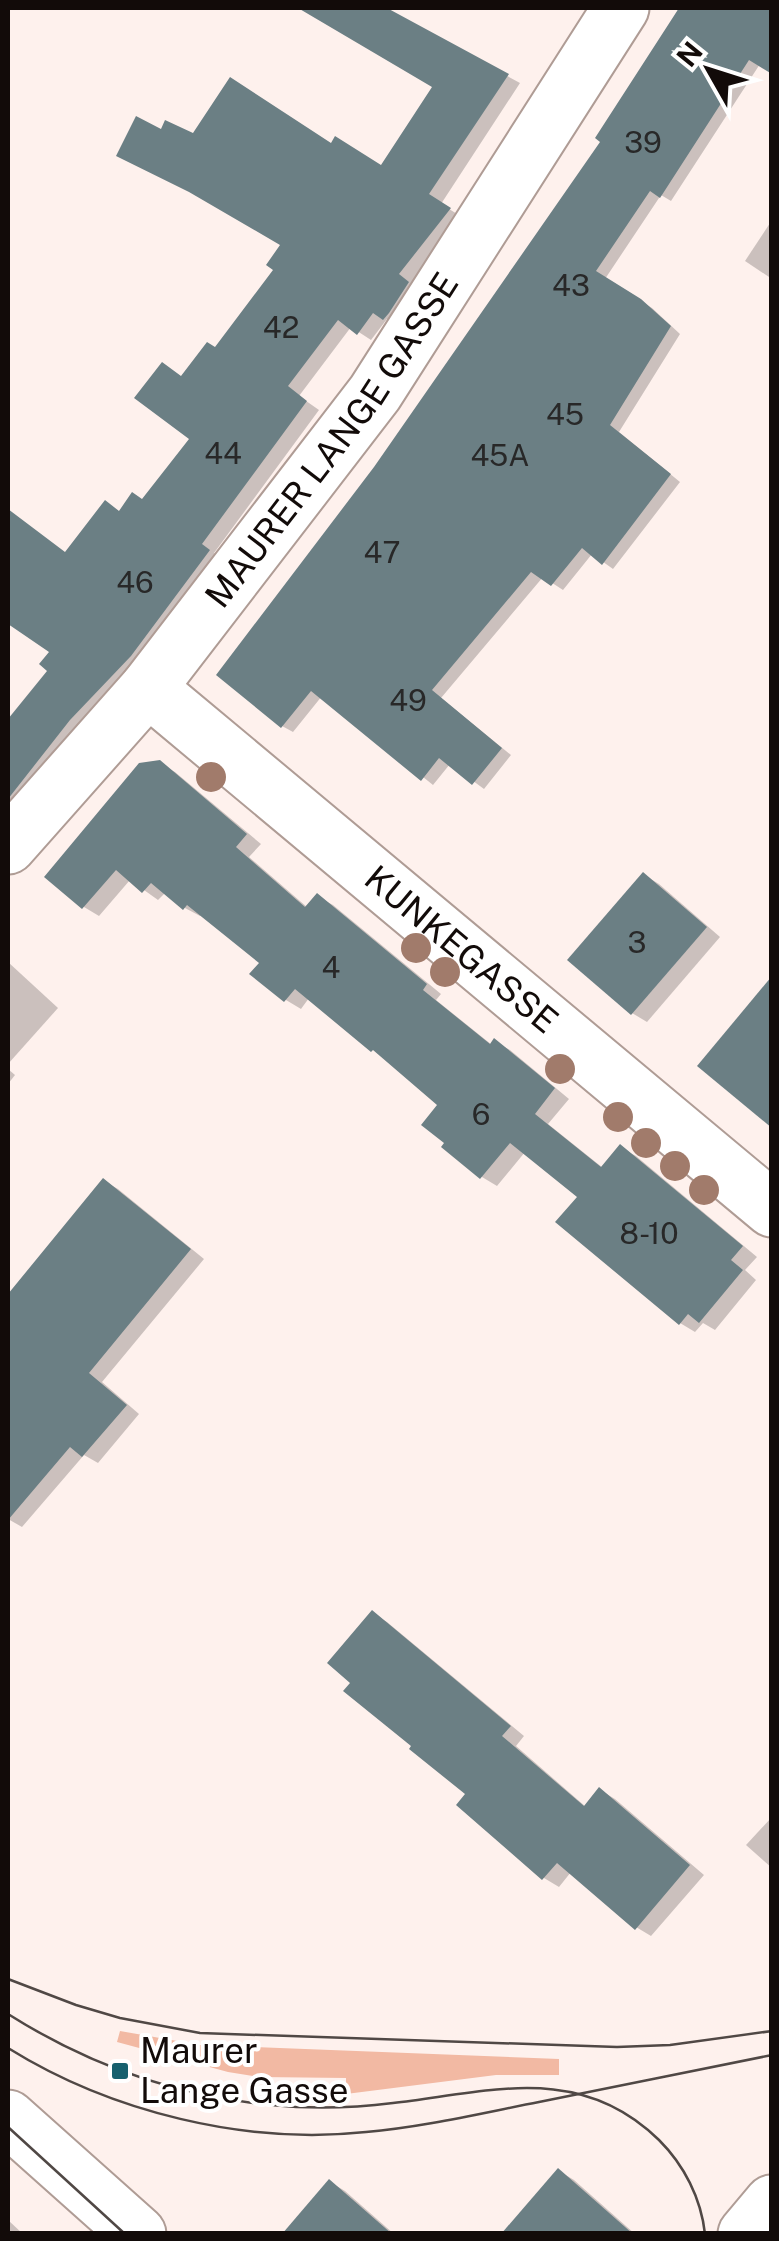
<svg xmlns="http://www.w3.org/2000/svg" width="779" height="2241" font-family="'Public Sans',sans-serif">
<rect width="100%" height="100%" fill="#fef1ed"/>
<path fill="#f2b9a3" d="M 120,2031 L 200,2045 L 559,2059 L 559,2075 L 496,2075 L 346,2094 L 346,2078 L 260,2077 L 228,2072 L 117,2042 Z"/>
<g fill="#0003">
<path d="M 303,8 L 382,8 L 520,83 L 441,204 L 462,217 L 410,284 L 421,291 L 398,326 L 387,319 L 371,340 L 351,327 L 299,396 L 319,410 L 214,553 L 222,559 L 144,663 L 8,807 L 8,723 L 50,670 L 53,651 L 8,621 L 8,510 L 66,554 L 119,511 L 143,501 L 193,439 L 183,378 L 216,350 L 276,270 L 284,245 L 162,132 L 194,137 L 332,145 L 382,168 L 436,86 Z"/>
<path d="M 679,8 L 772,8 L 772,71 L 760,64 L 671,201 L 661,195 L 605,279 L 652,308 L 680,334 L 619,432 L 680,482 L 613,569 L 592,554 L 563,590 L 543,577 L 441,698 L 511,755 L 484,789 L 450,764 L 433,785 L 322,696 L 293,732 L 282,726 L 376,468 L 604,141 Z"/>
<path d="M 772,220 L 772,279 L 745,261 Z"/>
<path d="M 159,763 L 175,772 L 261,844 L 249,857 L 308,908 L 318,897 L 333,905 L 441,994 L 436,1000 L 492,1045 L 495,1042 L 510,1050 L 569,1099 L 548,1124 L 603,1168 L 621,1148 L 636,1156 L 757,1257 L 745,1270 L 756,1280 L 715,1330 L 703,1323 L 695,1332 L 680,1323 L 580,1196 L 525,1152 L 497,1186 L 482,1177 L 445,1146 L 441,1104 L 309,998 L 301,1009 L 286,1000 L 253,974 L 262,963 L 202,914 L 200,916 L 185,908 L 166,892 L 158,900 L 130,880 L 99,916 L 84,907 L 48,876 Z"/>
<path d="M 644,875 L 659,884 L 720,937 L 647,1022 L 632,1013 Z"/>
<path d="M 8,962 L 58,1008 L 8,1064 Z"/>
<path d="M 8,1069 L 15,1075 L 8,1084 Z"/>
<path d="M 104,1181 L 118,1189 L 204,1259 L 102,1382 L 139,1414 L 98,1463 L 84,1455 L 22,1527 L 8,1519 L 8,1298 Z"/>
<path d="M 372,1613 L 387,1622 L 524,1736 L 516,1746 L 586,1807 L 600,1790 L 615,1799 L 704,1875 L 651,1936 L 636,1927 L 571,1872 L 559,1887 L 544,1878 L 469,1794 L 415,1746 L 354,1682 Z"/>
<path d="M 772,1817 L 772,1868 L 746,1845 Z"/>
<path d="M 559,2171 L 574,2180 L 635,2234 L 505,2234 Z"/>
<path d="M 330,2182 L 345,2191 L 394,2234 L 286,2234 Z"/>
<path d="M 8,2220 L 23,2234 L 8,2234 Z"/>
</g>
<g fill="#6b7f84">
<path d="M 298,8 L 387,8 L 509,74 L 429,194 L 451,208 L 399,274 L 409,282 L 389,313 L 383,320 L 373,313 L 357,335 L 338,320 L 288,386 L 307,401 L 202,544 L 210,550 L 131,656 L 70,720 L 8,799 L 8,719 L 47,671 L 39,664 L 49,652 L 8,624 L 8,509 L 65,552 L 105,500 L 119,511 L 132,492 L 142,499 L 189,439 L 134,398 L 162,362 L 181,376 L 207,342 L 215,347 L 273,270 L 266,265 L 280,245 L 189,192 L 116,156 L 136,116 L 161,129 L 165,120 L 193,133 L 230,77 L 331,143 L 335,136 L 381,165 L 432,87 Z"/>
<path d="M 679,8 L 772,8 L 772,74 L 749,60 L 660,198 L 650,191 L 596,271 L 641,299 L 671,326 L 610,425 L 671,474 L 602,565 L 582,548 L 551,586 L 531,572 L 432,690 L 502,748 L 472,785 L 439,758 L 421,781 L 311,691 L 281,728 L 216,675 L 374,467 L 600,142 L 595,138 Z"/>
<path d="M 160,760 L 247,834 L 236,847 L 305,907 L 317,893 L 427,984 L 423,990 L 490,1044 L 494,1038 L 555,1088 L 535,1114 L 601,1167 L 620,1144 L 743,1246 L 731,1260 L 743,1270 L 699,1323 L 688,1314 L 679,1325 L 555,1222 L 577,1197 L 510,1143 L 480,1179 L 441,1147 L 444,1143 L 421,1125 L 437,1105 L 373,1050 L 371,1052 L 295,989 L 284,1002 L 249,974 L 259,963 L 187,905 L 183,910 L 151,883 L 142,893 L 116,870 L 82,909 L 44,877 L 139,763 Z"/>
<path d="M 643,872 L 707,927 L 631,1015 L 567,960 Z"/>
<path d="M 772,976 L 772,1128 L 697,1066 Z"/>
<path d="M 103,1178 L 191,1249 L 89,1373 L 127,1405 L 82,1457 L 70,1447 L 8,1520 L 8,1294 Z"/>
<path d="M 372,1610 L 511,1726 L 502,1736 L 584,1806 L 599,1787 L 690,1865 L 635,1930 L 557,1863 L 542,1880 L 456,1805 L 465,1794 L 409,1749 L 411,1746 L 343,1691 L 350,1683 L 327,1663 Z"/>
<path d="M 558,2168 L 633,2234 L 501,2234 Z"/>
<path d="M 329,2179 L 392,2234 L 282,2234 Z"/>
</g>
<g fill="none" stroke-linecap="round" stroke-linejoin="round">
<defs>
<g id="minor">
<path id="s1" d="M 148,688 L 772,1209"/>
<path id="s2" d="M 8,846 L 148,688 L 375,393 L 621,8"/>
<path d="M 8,2118 L 138,2234"/>
<path d="M 746,2234 L 772,2203"/>
</g>
</defs>
<use href="#minor" stroke="#af9c95" stroke-width="59"/>
<use href="#minor" stroke="#fff" stroke-width="55"/>
<g stroke="#504845" stroke-width="2.5">
<path d="M 8,1979 L 76,2005 L 120,2018 L 200,2033 L 617,2047 L 670,2045 L 772,2031"/>
<path d="M 8,2014 C 87,2064 176,2096 271,2105 C 311,2109 353,2108 393,2103 C 489,2092 580,2062 659,2140 C 684,2165 701,2198 705,2234"/>
<path d="M 8,2048 C 111,2112 245,2145 366,2132 C 424,2127 482,2113 539,2102 C 617,2086 694,2071 772,2055"/>
<path d="M 8,2127 L 125,2234"/>
</g>
</g>
<g fill="#a17b6b">
<circle cx="211" cy="777" r="15"/>
<circle cx="416" cy="948" r="15"/>
<circle cx="445" cy="972" r="15"/>
<circle cx="560" cy="1069" r="15"/>
<circle cx="618" cy="1117" r="15"/>
<circle cx="646" cy="1143" r="15"/>
<circle cx="675" cy="1166" r="15"/>
<circle cx="704" cy="1190" r="15"/>
</g>
<rect fill="#16606e" stroke="#fff" stroke-width="4" x="110" y="2061" width="20" height="20" rx="5"/>
<g text-anchor="middle" stroke-width="8" stroke-linejoin="round" paint-order="stroke">
<g font-size="30" fill="#282828">
<text x="643" y="153">39</text>
<text x="571" y="296">43</text>
<text x="281" y="338">42</text>
<text x="565" y="425">45</text>
<text x="223" y="464">44</text>
<text x="500" y="466">45A</text>
<text x="382" y="563">47</text>
<text x="135" y="593">46</text>
<text x="408" y="711">49</text>
<text x="637" y="953">3</text>
<text x="331" y="978">4</text>
<text x="481" y="1125">6</text>
<text x="649" y="1244">8-10</text>
</g>
<g font-size="35" fill="#120b09" stroke="#fff">
<text dy="12" stroke="none"><textPath href="#s2" startOffset="520">MAURER LANGE GASSE</textPath></text>
<text dy="12" stroke="none"><textPath href="#s1" startOffset="408">KUNKEGASSE</textPath></text>
</g>
<g font-size="35" fill="#120b09" stroke="#fff" text-anchor="start">
<text x="140" y="2063">Maurer<tspan x="140" dy="40">Lange Gasse</tspan></text>
</g>
</g>
<rect width="779" height="2241" fill="none" stroke="#120b09" stroke-width="20"/>
<g transform="translate(709 70) rotate(309)" stroke="#ffffff" stroke-width="8" paint-order="stroke">
<path d="M0-8L18 38L0 25L-18 38Z" fill="#120b09"/>
<text y="-15" font-size="28" font-weight="bold" text-anchor="middle" fill="#120b09">N</text>
</g>
</svg>
